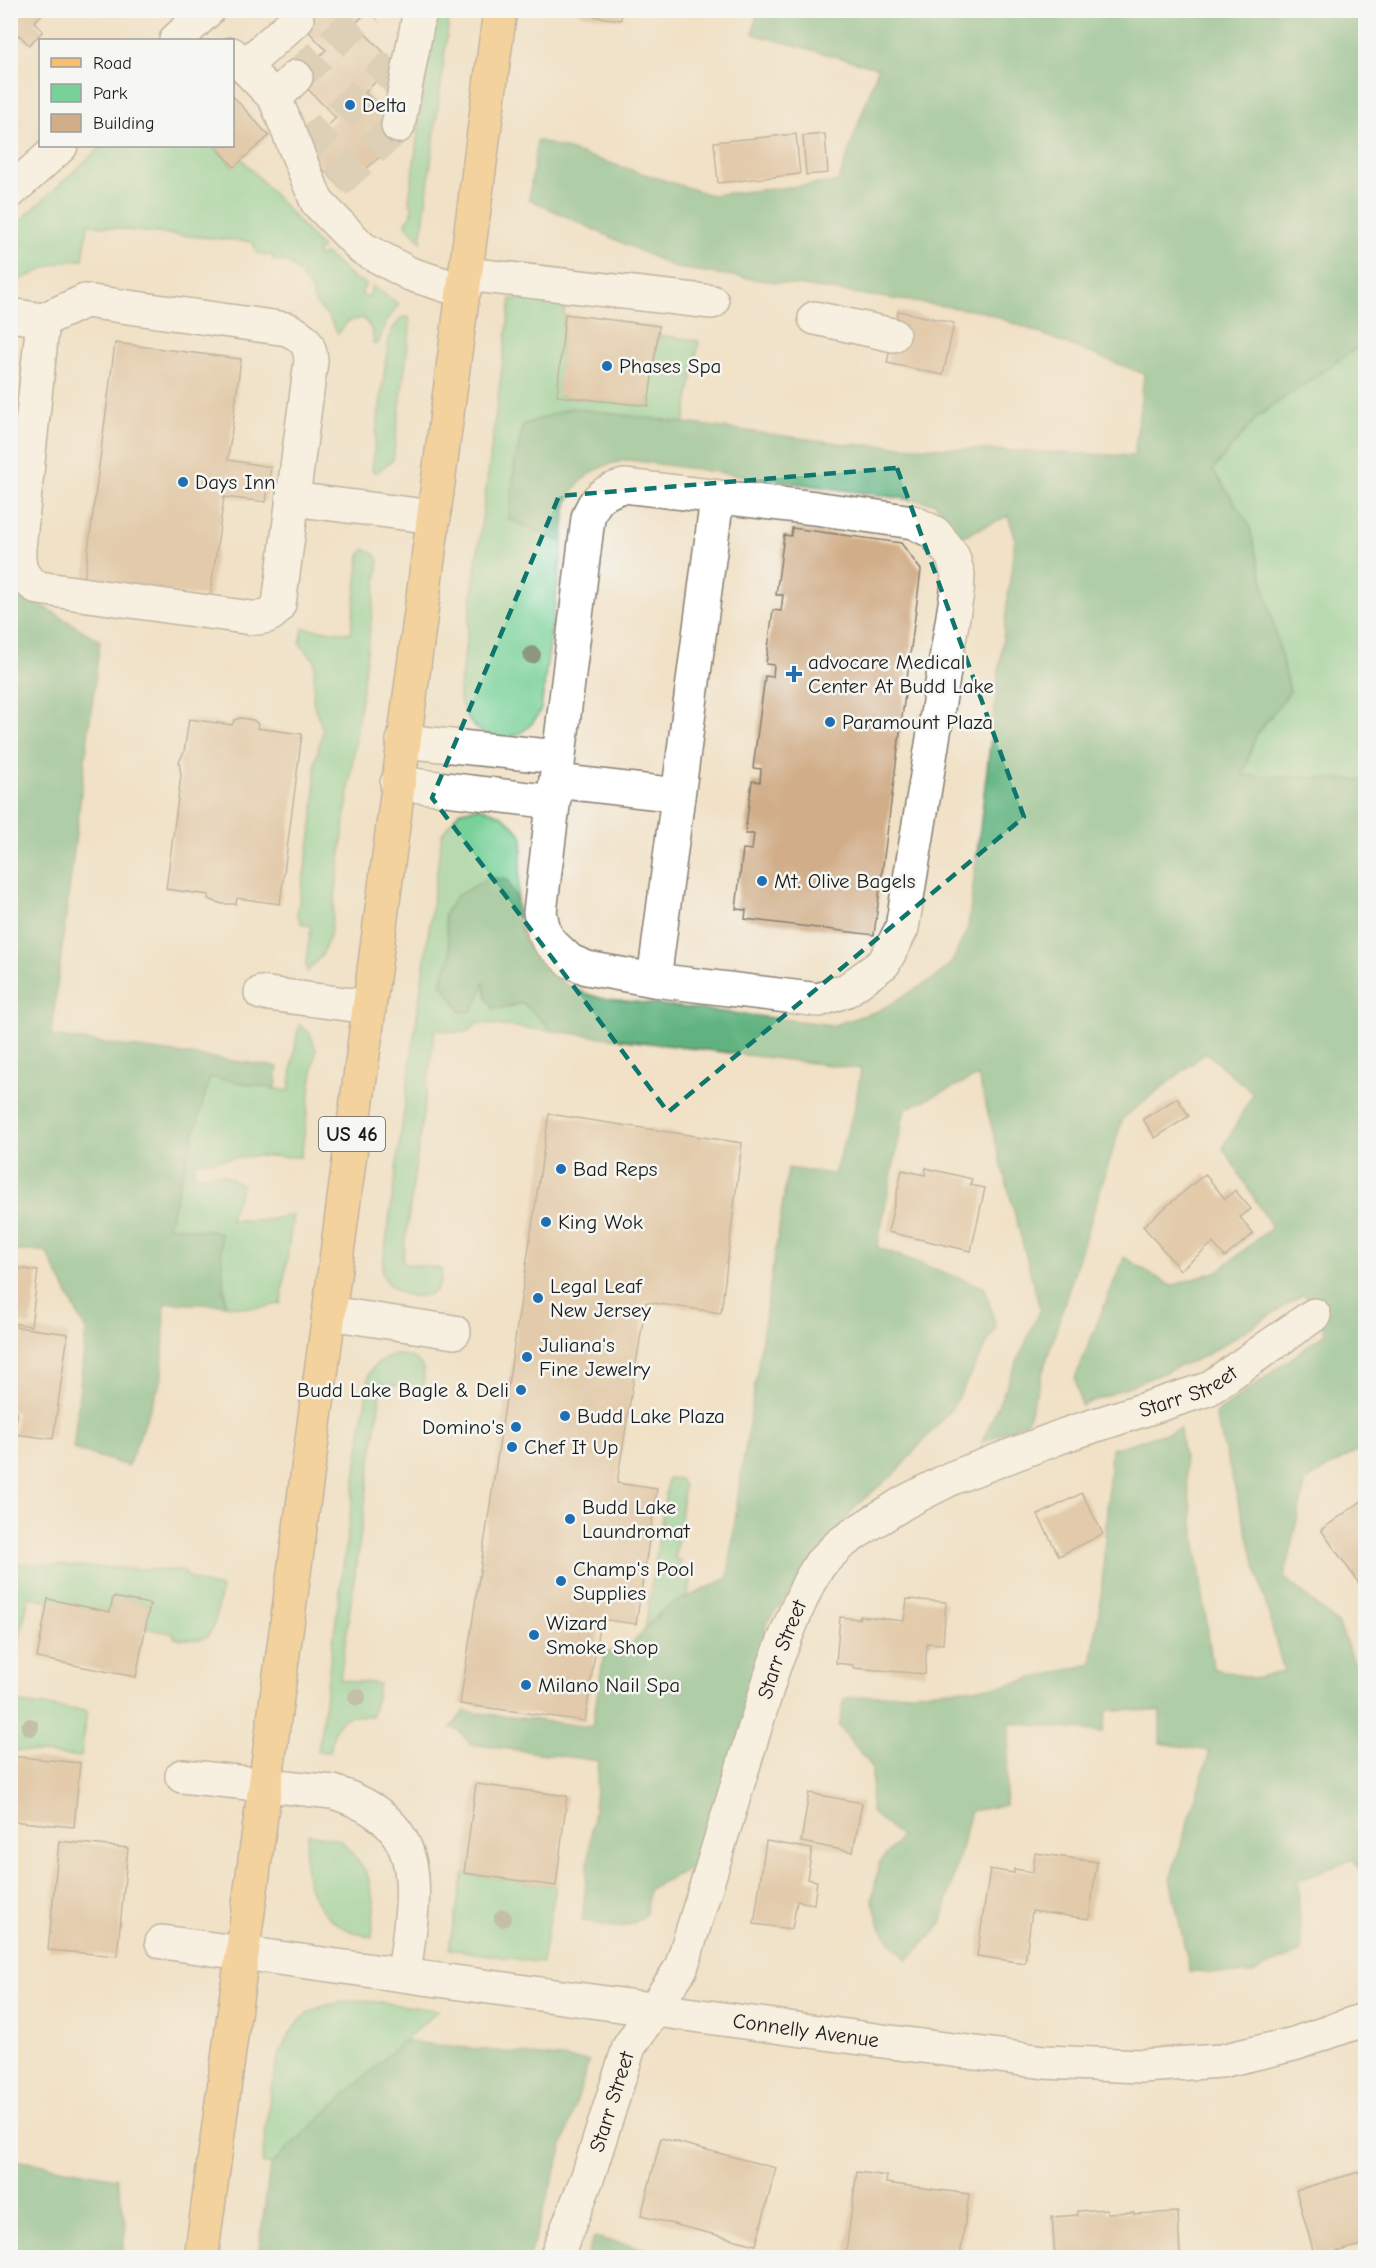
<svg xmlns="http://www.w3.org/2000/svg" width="1376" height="2268" font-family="'Comic Neue',sans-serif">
<rect width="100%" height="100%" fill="#f6f6f2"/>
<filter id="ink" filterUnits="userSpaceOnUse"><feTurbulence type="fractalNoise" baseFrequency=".0167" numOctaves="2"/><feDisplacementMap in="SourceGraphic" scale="12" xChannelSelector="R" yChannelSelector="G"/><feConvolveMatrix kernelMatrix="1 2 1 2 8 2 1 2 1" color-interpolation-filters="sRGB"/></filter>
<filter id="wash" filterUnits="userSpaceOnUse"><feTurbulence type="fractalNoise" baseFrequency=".008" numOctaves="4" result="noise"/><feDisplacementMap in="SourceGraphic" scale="24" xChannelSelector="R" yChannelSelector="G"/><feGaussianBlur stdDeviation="1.35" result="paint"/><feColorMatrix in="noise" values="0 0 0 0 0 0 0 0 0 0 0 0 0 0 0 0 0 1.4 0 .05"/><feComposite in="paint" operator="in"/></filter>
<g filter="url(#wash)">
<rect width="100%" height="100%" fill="#f1e1c6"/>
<g fill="#77d198" stroke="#4a765a" stroke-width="1.5">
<path d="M 434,11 L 450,11 L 421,242 L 406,225 C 407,215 418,212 409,201 Z"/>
<path d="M 102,146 L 215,146 L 233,167 L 242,159 L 322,248 L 316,253 L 320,257 L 325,253 L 353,278 L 366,284 L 361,294 L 369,297 L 372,286 L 399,304 L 387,321 L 378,344 L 373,344 C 375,332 370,327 363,318 L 348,321 L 338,334 L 328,316 L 315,303 L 312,292 L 300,274 L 288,262 L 273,260 L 273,256 L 256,253 L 253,242 L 135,231 L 88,224 L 83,260 C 50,260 38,276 11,282 L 11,229 Z"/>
<path d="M 511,299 L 530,299 L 565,303 L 558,396 L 648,406 L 658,335 L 699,341 L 684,423 L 570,408 L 523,425 L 515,464 L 509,519 L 563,542 L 541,709 C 520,755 465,743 459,694 Z"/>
<path d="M 402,317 L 409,317 L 410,329 L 393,460 L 375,473 L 372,470 L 372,465 L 388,344 L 391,331 Z"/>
<path d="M 1365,342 L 1365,780 L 1243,776 L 1256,735 L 1290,691 L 1213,470 L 1257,417 Z"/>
<path d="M 365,549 L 376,555 L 379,561 L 330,935 L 322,955 L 307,972 L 306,962 L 311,926 L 302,924 L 297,914 L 311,835 L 315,796 L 315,762 L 323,730 L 313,702 L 315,661 L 300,644 L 303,628 L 351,633 L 360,555 Z"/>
<path d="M 477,807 C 501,813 508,818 523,837 L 517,901 L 507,881 L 444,915 L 451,955 L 441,983 L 484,980 L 487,998 L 503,1009 L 523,1003 L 553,1031 L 477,1023 C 468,1038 450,1031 435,1029 L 402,1263 L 438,1268 L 441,1270 C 446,1308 390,1302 382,1272 L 442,834 L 459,812 Z"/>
<path d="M 300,1025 L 310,1034 L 316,1049 L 301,1157 L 255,1156 L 194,1162 L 195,1175 L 222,1174 L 243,1185 L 229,1220 L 269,1220 L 293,1214 L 281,1303 C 259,1310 248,1308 225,1305 L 225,1289 L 167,1227 L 210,1077 L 289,1091 L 297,1034 Z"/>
<path d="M 391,1355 C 413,1354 428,1361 423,1385 L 419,1388 L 382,1384 L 340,1679 L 379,1684 L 372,1716 C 338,1714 336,1720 330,1752 L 318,1752 L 369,1374 L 374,1366 Z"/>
<path d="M 668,1478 L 680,1479 L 684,1486 L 675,1559 L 680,1560 L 678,1579 L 691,1581 L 687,1598 L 666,1607 L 645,1628 Z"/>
<path d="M 11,1563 L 182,1571 C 193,1582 206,1585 221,1588 C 219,1600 216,1633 204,1638 C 196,1641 183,1639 174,1638 L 174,1634 L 145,1628 L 149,1604 L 113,1597 L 110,1612 L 29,1597 L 15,1657 L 11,1656 Z"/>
<path d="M 11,1702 L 87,1711 L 81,1757 L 11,1750 Z"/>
<path d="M 308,1834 L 341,1840 L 360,1863 L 368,1876 L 374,1906 L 372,1937 C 318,1927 297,1885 308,1834 Z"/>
<path d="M 464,1873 L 556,1886 L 542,1963 L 450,1949 L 450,1941 Z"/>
<path d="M 359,2000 L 438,2010 L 270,2165 L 262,2163 C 269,2116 268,2030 318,2008 C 330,2003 345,2002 359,2000 Z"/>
</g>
<g fill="#61b380" stroke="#3e684e" stroke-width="1.5">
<path d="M 757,11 L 1365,11 L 1365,342 L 1257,417 L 1213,470 L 1249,524 L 1290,692 L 1256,735 L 1243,775 L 1365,780 L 1365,1446 L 1306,1481 L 1284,1577 L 1339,1625 L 1365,1689 L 1365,1879 L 1353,1859 L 1298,1881 L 1301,1951 L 1251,1974 L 1190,1972 L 1170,1879 L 1210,1751 L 1160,1743 L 1160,1711 L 1107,1710 L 1103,1732 L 1010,1723 L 1005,1805 L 971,1811 L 941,1925 L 907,1960 L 881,1930 L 872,1899 L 879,1863 L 901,1837 L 871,1812 L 872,1767 L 839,1726 L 845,1698 L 1001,1686 L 1091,1664 L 1101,1598 L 1111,1449 L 1180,1429 L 1213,1668 L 1252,1678 L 1284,1672 L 1215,1414 L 1326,1333 L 1304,1294 L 1205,1356 L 1081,1406 L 1075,1378 L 1124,1257 L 1171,1286 L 1218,1271 L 1272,1227 L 1223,1148 L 1253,1093 L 1206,1053 L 1123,1118 L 1027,1422 L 982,1442 L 1040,1309 L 978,1076 L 905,1109 L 877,1247 L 985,1288 L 996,1327 L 953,1407 L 897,1471 L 857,1505 L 767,1622 L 757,1675 L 702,1863 L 649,1889 L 646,1914 C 624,1934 609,1927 582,1920 L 599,1761 L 470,1744 L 457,1729 L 451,1728 L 464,1711 L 592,1727 L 604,1652 L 625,1650 L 666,1607 L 728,1578 L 738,1496 L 788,1168 L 834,1174 L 855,1107 L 861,1069 L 553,1031 L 523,1003 L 493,1009 L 487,998 L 484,981 L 480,996 L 472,1011 L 461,1012 L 441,983 L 451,955 L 444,915 L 456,896 L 488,878 L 507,880 C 510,887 515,895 517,902 C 518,908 517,914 518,920 C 529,963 559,988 601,998 L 834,1025 L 880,1010 L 935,978 L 952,962 L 968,927 L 1015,537 L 1008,516 L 961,537 L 935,503 L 629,460 C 605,463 579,475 569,499 C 564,511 564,529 563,542 L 509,519 L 515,463 L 523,425 L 570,408 L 846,444 L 1134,456 L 1144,374 L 984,312 L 676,268 L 529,199 L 537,140 L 711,195 L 838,182 L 878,68 L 753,34 Z"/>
<path d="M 10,586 L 100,641 L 51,1036 L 278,1067 L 276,1089 L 210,1077 L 168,1226 L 220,1232 L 225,1305 L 165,1303 L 162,1378 L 128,1466 L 73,1449 L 86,1331 L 46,1251 L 11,1251 Z"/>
<path d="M 403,2041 L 589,2061 L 529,2257 L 258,2257 L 270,2165 Z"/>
<path d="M 10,2159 L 117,2178 L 126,2225 L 122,2257 L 11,2257 Z"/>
<path d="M 594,2237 L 681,2257 L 586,2257 Z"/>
</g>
<g id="blocks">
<g fill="#d1ae89">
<path d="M 10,10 L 46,10 L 34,22 L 43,31 L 29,45 L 19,35 L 10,43 Z"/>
<path d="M 288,10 L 369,10 L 355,24 L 395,63 L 365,92 L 398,126 L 407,132 L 343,190 L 304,149 L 336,118 L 296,77 L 326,50 Z"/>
<path d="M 579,10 L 622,10 L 621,20 L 578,14 Z"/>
<path d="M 232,95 L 269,136 L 234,167 L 215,146 L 232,146 Z"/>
<path d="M 796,134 L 800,174 L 718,183 L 714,142 Z"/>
<path d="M 825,134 L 828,173 L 806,175 L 803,136 Z"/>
<path d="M 898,311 L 954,323 L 943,375 L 887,363 Z"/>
<path d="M 565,314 L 659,326 L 648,406 L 557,396 Z"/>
<path d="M 115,343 L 241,359 L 228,460 L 271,467 L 266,502 L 224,497 L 210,597 L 84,582 Z"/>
<path d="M 792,528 L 901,543 L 921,570 L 874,935 L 745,919 L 746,910 L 736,909 L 743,849 L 752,850 L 754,834 L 745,834 L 752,781 L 760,782 L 761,769 L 753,768 L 765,676 L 773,677 L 774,665 L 766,664 L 773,610 L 781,611 L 783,595 L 776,595 L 784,535 L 791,536 Z"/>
<path d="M 240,718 L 253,720 L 258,724 L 257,728 L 302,734 L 280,904 L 237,898 L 236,904 L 222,904 L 208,899 L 209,895 L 166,889 L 181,775 L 179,762 L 184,752 L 189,719 L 232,725 L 234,720 Z"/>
<path d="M 1177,1098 L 1189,1116 L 1155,1138 L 1143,1119 Z"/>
<path d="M 549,1114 L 742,1143 L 721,1313 L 646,1302 L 617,1483 L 657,1489 L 636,1624 L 600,1619 L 585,1721 L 460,1704 Z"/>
<path d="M 926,1168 L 972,1179 L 970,1185 L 985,1188 L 971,1251 L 888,1232 L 902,1170 L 925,1175 Z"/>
<path d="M 1205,1174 L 1225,1199 L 1235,1190 L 1251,1209 L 1240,1217 L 1253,1234 L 1225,1257 L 1213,1243 L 1180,1270 L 1143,1226 Z"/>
<path d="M 10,1267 L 38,1271 L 31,1326 L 10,1323 Z"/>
<path d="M 10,1326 L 68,1334 L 53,1439 L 15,1434 L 17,1412 L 10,1411 Z"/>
<path d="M 1082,1493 L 1103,1534 L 1059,1556 L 1038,1515 Z"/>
<path d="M 1366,1498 L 1366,1588 L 1363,1589 L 1321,1530 Z"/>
<path d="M 113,1597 L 150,1604 L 136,1677 L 37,1658 L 48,1599 L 110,1612 Z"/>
<path d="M 907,1599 L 946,1602 L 943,1644 L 927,1643 L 925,1674 L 853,1668 L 853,1665 L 836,1663 L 840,1617 L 859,1619 L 860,1616 L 904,1621 Z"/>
<path d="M 10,1756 L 80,1763 L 74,1827 L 10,1821 Z"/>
<path d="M 476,1784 L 567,1796 L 556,1886 L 464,1873 Z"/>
<path d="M 809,1793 L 862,1803 L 853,1852 L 801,1842 Z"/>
<path d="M 59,1841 L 128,1848 L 117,1956 L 48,1950 Z"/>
<path d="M 766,1841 L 812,1849 L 807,1879 L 817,1881 L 814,1904 L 797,1901 L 792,1929 L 754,1924 Z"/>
<path d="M 1035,1853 L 1097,1862 L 1089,1919 L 1032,1911 L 1025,1963 L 977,1956 L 990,1869 L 1014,1873 L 1014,1869 L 1033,1872 Z"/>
<path d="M 661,2138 L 776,2168 L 756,2245 L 641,2216 Z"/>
<path d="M 1366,2170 L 1366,2244 L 1315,2257 L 1296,2190 Z"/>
<path d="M 857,2172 L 887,2176 L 886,2183 L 969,2194 L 960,2257 L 917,2252 L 916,2258 L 894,2258 L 846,2251 Z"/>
<path d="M 1107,2209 L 1107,2213 L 1134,2212 L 1134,2214 L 1178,2212 L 1180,2258 L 1055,2258 L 1052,2217 L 1078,2215 L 1078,2211 Z"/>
</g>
</g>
</g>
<g filter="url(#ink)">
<use href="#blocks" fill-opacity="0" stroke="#867e71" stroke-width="1.5"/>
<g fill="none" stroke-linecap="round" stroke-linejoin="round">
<g stroke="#c6baa4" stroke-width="33" stroke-dasharray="33 16" stroke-linecap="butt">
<path d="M 296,77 L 369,10"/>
<path d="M 304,149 L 395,63"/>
<path d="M 336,183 L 398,126"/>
</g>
<defs>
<g id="minor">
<path d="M 176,40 L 208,10"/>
<path d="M 232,54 L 275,98 L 317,202 L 362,248 L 410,274 L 464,291"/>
<path d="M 245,66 L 297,19"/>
<path d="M 275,98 L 296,77"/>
<path d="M 398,126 L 420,10"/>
<path d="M 10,192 L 61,146"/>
<path d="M 466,274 L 712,302"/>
<path d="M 85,301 L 287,329 C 303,336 310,343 311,361 L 279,604 C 273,617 264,618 251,618 L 39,588 C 21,579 18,567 19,548 L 43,320 Z"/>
<path d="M 10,315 L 43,320"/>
<path d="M 815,318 L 893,335"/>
<path d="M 624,486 L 815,508 L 913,522 L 935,533 L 953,557 L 958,575 L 957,592 L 902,928 L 884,963 L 847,990 L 819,1000 L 654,980 L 587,968 L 570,961 L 550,942 L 544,932 L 540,912 L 588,518 C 594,498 605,491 624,486 Z"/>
<path d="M 292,499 L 434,517"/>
<path d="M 403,741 L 558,757"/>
<path d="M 556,781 L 678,795"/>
<path d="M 397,783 L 553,802"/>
<path d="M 654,980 L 717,498"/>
<path d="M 261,993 L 369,1007"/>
<path d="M 329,1313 L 454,1332"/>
<path d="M 182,1776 L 333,1792 C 432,1823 415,1889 404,1974"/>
<path id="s1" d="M 162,1942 L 883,2041 L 1045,2062 L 1142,2066 L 1221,2061 L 1294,2044 L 1366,2019"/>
<path id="s2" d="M 556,2258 L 588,2176 L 629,2047 L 681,1968 L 774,1666 L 796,1611 L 809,1582 L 820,1564 L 840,1544 L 857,1532 L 905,1502 L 952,1478 L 1065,1435 L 1208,1389 L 1314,1315"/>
</g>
<path id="major" d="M 201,2258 L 327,1329 L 500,10"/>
</defs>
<use href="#minor" stroke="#867e71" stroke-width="36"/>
<use href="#major" stroke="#867e71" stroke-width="36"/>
<use href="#minor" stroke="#fff" stroke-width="33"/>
<use href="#major" stroke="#f9bf6d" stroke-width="33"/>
</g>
<g fill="#8d9780">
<circle cx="532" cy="655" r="9"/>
<circle cx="357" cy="1697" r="9"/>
<circle cx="30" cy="1727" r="9"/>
<circle cx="503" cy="1918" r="9"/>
</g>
</g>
<path d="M0 0H1376V2268H0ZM 897,468 L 1024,817 L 668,1112 L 432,798 L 559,496 Z" fill="#f1e1c6" fill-opacity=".55" fill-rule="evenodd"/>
<path fill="none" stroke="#0f766e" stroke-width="4.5" stroke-dasharray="12 8" stroke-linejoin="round" d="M 897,468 L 1024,817 L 668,1112 L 432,798 L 559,496 Z"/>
<g fill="#1f6fb2" stroke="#f6f6f2" stroke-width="2">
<circle cx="350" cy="105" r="6"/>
<circle cx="607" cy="366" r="6"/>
<circle cx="183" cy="482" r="6"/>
<path d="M791 665h6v6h6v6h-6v6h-6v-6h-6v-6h6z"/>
<circle cx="830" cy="722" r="6"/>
<circle cx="762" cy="881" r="6"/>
<circle cx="561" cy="1169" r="6"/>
<circle cx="546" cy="1222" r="6"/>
<circle cx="538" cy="1298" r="6"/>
<circle cx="527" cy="1357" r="6"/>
<circle cx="521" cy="1390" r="6"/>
<circle cx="565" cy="1416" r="6"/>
<circle cx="516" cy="1427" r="6"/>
<circle cx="512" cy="1447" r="6"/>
<circle cx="570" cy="1519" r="6"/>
<circle cx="561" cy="1581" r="6"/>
<circle cx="534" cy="1635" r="6"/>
<circle cx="526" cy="1685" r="6"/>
</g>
<g text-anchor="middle" stroke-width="5" stroke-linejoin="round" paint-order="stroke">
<rect fill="#f6f6f2" stroke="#5d5d5c" stroke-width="1.5" x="319" y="1117" width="66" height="34" rx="4.5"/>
<g font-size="20" font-weight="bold" fill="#1c1c1c">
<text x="352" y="1141">US 46</text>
</g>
<g font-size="21" fill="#1c1c1c" stroke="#f6f6f2" text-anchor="start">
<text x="362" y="112">Delta</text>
<text x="619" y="373">Phases Spa</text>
<text x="195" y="489">Days Inn</text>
<text x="808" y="669">advocare Medical<tspan x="808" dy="24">Center At Budd Lake</tspan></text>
<text x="842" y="729">Paramount Plaza</text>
<text x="774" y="888">Mt. Olive Bagels</text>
<text x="573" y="1176">Bad Reps</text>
<text x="558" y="1229">King Wok</text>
<text x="550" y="1293">Legal Leaf<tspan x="550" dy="24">New Jersey</tspan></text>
<text x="539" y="1352">Juliana's<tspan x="539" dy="24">Fine Jewelry</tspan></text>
<text x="509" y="1397" text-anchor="end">Budd Lake Bagle &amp; Deli</text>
<text x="577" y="1423">Budd Lake Plaza</text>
<text x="504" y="1434" text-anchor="end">Domino's</text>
<text x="524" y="1454">Chef It Up</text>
<text x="582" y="1514">Budd Lake<tspan x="582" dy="24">Laundromat</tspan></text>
<text x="573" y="1576">Champ's Pool<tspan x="573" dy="24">Supplies</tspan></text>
<text x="546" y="1630">Wizard<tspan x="546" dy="24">Smoke Shop</tspan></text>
<text x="538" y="1692">Milano Nail Spa</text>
</g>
<g font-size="21" fill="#1c1c1c" stroke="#f6f6f2">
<text dy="7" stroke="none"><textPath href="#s2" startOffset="1156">Starr Street</textPath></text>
<text dy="7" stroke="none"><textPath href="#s2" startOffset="652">Starr Street</textPath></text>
<text dy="7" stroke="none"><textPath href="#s1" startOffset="650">Connelly Avenue</textPath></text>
<text dy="7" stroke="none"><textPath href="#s2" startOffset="166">Starr Street</textPath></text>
</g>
</g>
<rect width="1376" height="2268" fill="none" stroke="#f6f6f2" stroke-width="36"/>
<rect x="39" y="39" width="195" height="108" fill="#f6f6f2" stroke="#9f9f9c" stroke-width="1.5"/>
<rect x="51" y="58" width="30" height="9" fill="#f9bf6d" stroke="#9f9f9c" stroke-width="1.5"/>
<text x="93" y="69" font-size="18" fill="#1c1c1c">Road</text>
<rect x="51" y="84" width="30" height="18" fill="#77d198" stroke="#9f9f9c" stroke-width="1.5"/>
<text x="93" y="99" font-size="18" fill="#1c1c1c">Park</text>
<rect x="51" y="114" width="30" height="18" fill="#d1ae89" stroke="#9f9f9c" stroke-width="1.5"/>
<text x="93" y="129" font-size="18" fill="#1c1c1c">Building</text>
</svg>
